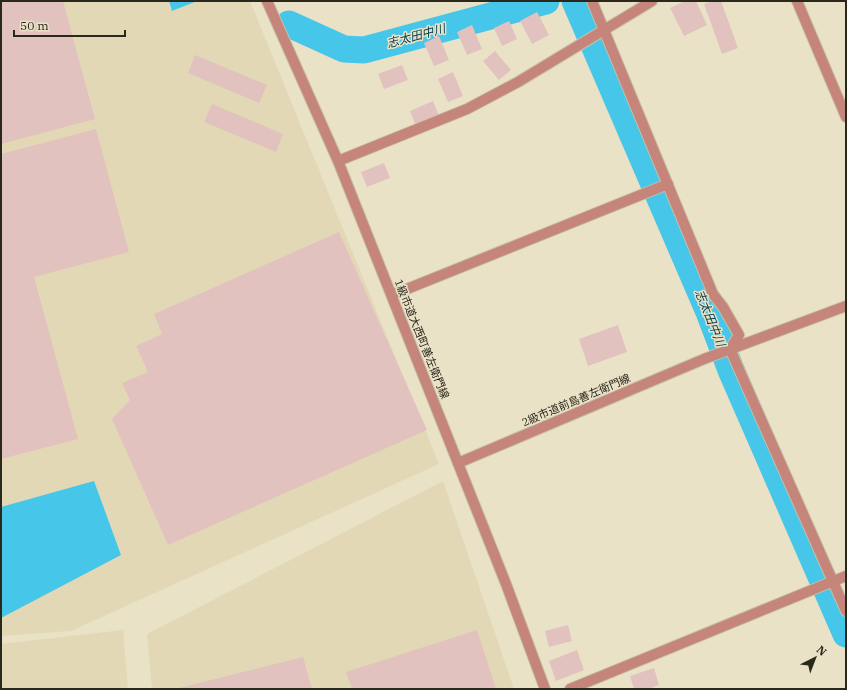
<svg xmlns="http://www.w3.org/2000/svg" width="847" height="690" font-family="'IBM Plex Serif','Noto Sans JP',serif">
<rect width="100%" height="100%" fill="#eae2c7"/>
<g fill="#e2d8b5">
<path d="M 1,1 L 250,1 L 439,464 L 71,631 L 1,636 Z"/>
<path d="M 443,481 L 514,689 L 152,689 L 147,634 Z"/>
<path d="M 123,630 L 128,689 L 1,689 L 1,644 Z"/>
</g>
<g fill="#46c6e9">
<path d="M 169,1 L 197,1 L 172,11 Z"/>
<path d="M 94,481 L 121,555 L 1,618 L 1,507 Z"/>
</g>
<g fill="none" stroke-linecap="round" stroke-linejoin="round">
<g stroke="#46c6e9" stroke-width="27">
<path d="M 575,1 L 709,312 L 731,370 L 846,634"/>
<path d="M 289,24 L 344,49 L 364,50 L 546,1"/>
</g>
</g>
<g fill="#e2c2bf">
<path d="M 1,1 L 63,1 L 95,119 L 1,144 Z"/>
<path d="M 685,1 L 696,1 L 707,25 L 684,36 L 670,8 Z"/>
<path d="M 712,1 L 721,1 L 738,48 L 722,54 L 704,4 Z"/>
<path d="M 537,12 L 549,35 L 532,44 L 520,21 Z"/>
<path d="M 509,21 L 517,39 L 502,46 L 494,28 Z"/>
<path d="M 472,25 L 482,49 L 467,55 L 457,32 Z"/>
<path d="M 439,36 L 449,60 L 434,66 L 424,43 Z"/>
<path d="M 495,51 L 511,70 L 499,80 L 483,61 Z"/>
<path d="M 195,55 L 267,85 L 259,103 L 188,73 Z"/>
<path d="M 402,65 L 408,80 L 384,89 L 378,74 Z"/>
<path d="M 453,72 L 463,96 L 448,102 L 438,79 Z"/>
<path d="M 433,101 L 439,116 L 416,126 L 410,111 Z"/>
<path d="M 212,104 L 283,134 L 276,152 L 204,122 Z"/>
<path d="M 96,129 L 129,252 L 34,277 L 78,439 L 1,459 L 1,154 Z"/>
<path d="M 384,163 L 390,178 L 367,187 L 361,172 Z"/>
<path d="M 339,232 L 427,430 L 168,545 L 112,419 L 130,400 L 122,383 L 148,372 L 136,346 L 162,334 L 154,314 Z"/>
<path d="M 618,325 L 627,352 L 588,366 L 579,339 Z"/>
<path d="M 568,625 L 572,641 L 549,647 L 545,631 Z"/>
<path d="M 477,630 L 496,689 L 352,689 L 346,672 Z"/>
<path d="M 577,650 L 584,670 L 556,681 L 549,661 Z"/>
<path d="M 303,657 L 312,689 L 179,689 L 179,688 Z"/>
<path d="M 654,668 L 659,685 L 648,689 L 634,689 L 630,676 Z"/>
</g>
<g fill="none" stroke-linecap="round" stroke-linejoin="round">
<defs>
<g id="minor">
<path d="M 267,1 L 338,161 L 506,584 L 545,689"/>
<path d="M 592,1 L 713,294 L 723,307 L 739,335 L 730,349 L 846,611"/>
<path d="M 797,1 L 846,117"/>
<path d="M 338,161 L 467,109 L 518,82 L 652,1"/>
<path d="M 392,295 L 668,184"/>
<path d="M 458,463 L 704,359 L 846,306"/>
<path d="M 570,689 L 846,576"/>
</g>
</defs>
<use href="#minor" stroke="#c7c0a8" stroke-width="12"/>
<use href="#minor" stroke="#c5857a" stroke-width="10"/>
</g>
<g text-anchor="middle" stroke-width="3" stroke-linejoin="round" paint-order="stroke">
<g font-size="11" fill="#2a271d" stroke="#eae2c7">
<text transform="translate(422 339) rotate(68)" y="4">1級市道大西町善左衛門線</text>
<text transform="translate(576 400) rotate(-23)" y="4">2級市道前島善左衛門線</text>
</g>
<g font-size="12" font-style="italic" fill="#013c4b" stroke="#eae2c7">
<text transform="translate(416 36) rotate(-15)" y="4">志太田中川</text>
<text transform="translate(710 318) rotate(68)" y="4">志太田中川</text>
</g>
</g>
<rect width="847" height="690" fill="none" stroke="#2a271d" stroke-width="4"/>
<g transform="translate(815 658) rotate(42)" stroke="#eae2c7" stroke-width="3" paint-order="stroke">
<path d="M0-3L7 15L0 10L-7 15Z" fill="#2a271d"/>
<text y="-6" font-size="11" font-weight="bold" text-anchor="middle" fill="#2a271d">N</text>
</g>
<path d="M14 30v6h111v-6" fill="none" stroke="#2a271d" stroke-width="2"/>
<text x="20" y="30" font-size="12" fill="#2a271d" stroke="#eae2c7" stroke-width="3" paint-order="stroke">50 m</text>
</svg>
